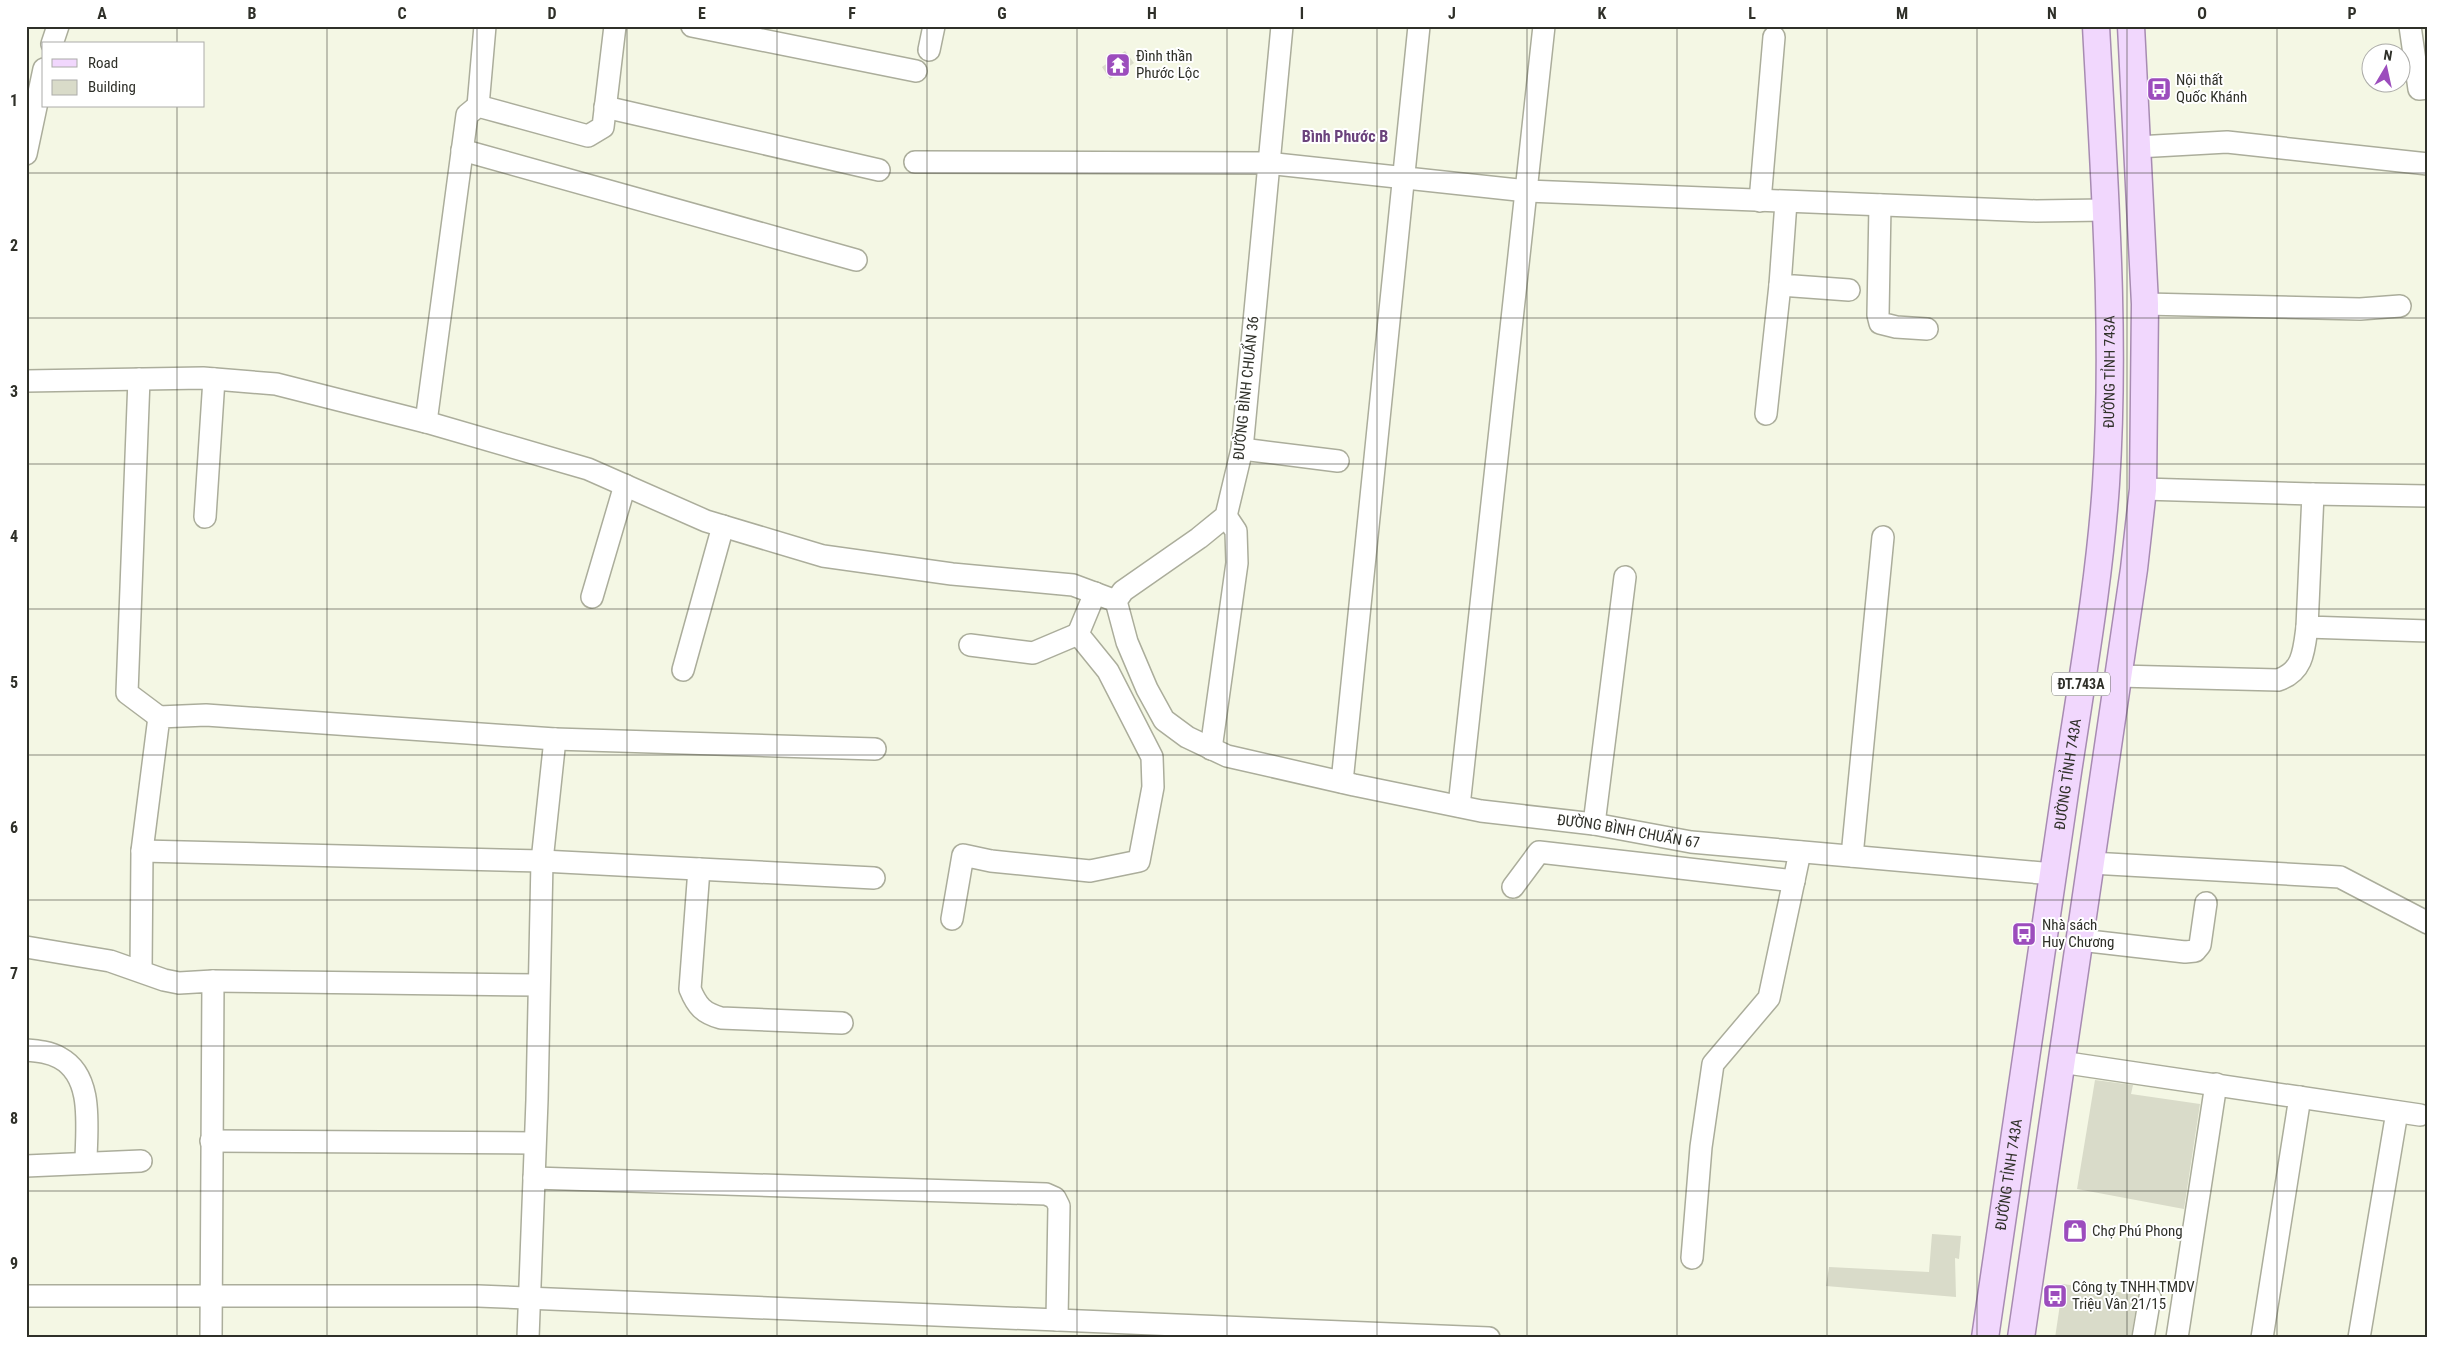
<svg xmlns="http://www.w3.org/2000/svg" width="2454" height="1364" font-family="'Roboto Condensed',sans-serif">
<rect width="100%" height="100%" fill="#f4f7e4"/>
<g fill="#d9dbc9">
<path d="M 1125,51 L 1134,63 L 1110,79 L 1102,67 Z"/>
<path d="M 2095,1080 L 2133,1085 L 2131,1094 L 2200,1104 L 2184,1209 L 2077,1189 Z"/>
<path d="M 1932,1234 L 1961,1236 L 1959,1259 L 1955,1258 L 1956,1297 L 1826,1286 L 1829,1267 L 1929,1272 Z"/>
<path d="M 2063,1284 L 2138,1295 L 2131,1338 L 2055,1338 Z"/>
</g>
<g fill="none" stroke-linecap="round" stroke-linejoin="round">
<defs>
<g id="minor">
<path d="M 692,26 L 916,71"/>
<path id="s1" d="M 1282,26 L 1242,449 L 1226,516 L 1199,538 L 1123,591 L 1116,601 L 1127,642 L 1147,689 L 1164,720 L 1187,737 L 1227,756 L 1354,785 L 1481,811 L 1594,824 L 1691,842 L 2053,874"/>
<path d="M 2410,26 L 2419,89 L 2428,88"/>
<path d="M 52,44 L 58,26"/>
<path d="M 929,50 L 934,26"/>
<path d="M 478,106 L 485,26"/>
<path d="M 605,107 L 879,170"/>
<path d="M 2137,147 L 2227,142 L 2428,164"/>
<path d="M 462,150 L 856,260"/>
<path d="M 26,154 L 44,69"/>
<path d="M 915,162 L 1267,163 L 1527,191 L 2036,211 L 2105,210"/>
<path d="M 1760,201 L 1774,37"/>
<path d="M 1786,202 L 1780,285 L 1849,290"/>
<path d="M 1880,205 L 1878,315 L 1880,323 L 1896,327 L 1927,329"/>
<path d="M 2145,304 L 2360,309 L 2400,306"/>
<path d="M 139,379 L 127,693 L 159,717"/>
<path d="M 26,381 L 203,378 L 276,384 L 426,422 L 588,469 L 706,521 L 823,556 L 952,574 L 1073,585 L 1116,601"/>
<path d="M 1766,414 L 1780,285"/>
<path d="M 426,422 L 467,115 L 478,106 L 588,136 L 603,127 L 615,26"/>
<path d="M 1242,449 L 1338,461"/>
<path d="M 2143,489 L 2313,494 L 2307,627 L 2428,631"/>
<path d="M 2313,494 L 2428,496"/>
<path d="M 205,517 L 214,379"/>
<path d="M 592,597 L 625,485"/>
<path d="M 970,645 L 1033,653 L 1078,634"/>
<path d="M 683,670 L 723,526"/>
<path d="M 2118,676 L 2278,680 C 2303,672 2304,651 2307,627"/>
<path d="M 555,739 L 875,749"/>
<path d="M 1211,749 L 1237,563 L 1236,531 L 1226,516"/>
<path d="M 1342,782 L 1419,26"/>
<path d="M 1459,806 L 1544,26"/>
<path d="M 1594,824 L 1625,577"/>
<path d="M 142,851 L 542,861 L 874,878"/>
<path d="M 1852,856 L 1883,537"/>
<path d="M 2091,863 L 2340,877 L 2428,923"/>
<path d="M 699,869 L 690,989 C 697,1006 703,1013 721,1018 L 842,1023"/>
<path d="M 1513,887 L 1539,852 L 1794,881"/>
<path d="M 952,919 L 963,855 L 991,861 L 1090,871 L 1139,861 L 1153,787 L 1152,757 L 1108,671 L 1078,634 L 1095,593"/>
<path d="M 2080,940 L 2185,952 L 2195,951 L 2200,945 L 2206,903"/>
<path d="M 26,947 L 110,961 L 164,980 L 179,983 L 213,981 L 211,1338"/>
<path d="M 141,971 L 142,851 L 159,717 L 206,715 L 555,739 L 542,861 L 537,1100 L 528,1338"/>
<path d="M 213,981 L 538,985"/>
<path d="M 26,1050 C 38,1051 50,1052 60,1058 C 95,1077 86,1130 86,1163"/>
<path d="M 2061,1062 L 2420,1115"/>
<path d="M 211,1141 L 534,1143"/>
<path d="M 26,1166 L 141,1161"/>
<path d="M 534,1178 L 1046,1194 L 1055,1198 L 1059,1206 L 1057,1320"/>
<path d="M 1692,1258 L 1701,1147 L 1713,1064 L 1769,998 L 1800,852"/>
<path d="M 26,1296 L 478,1296 L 1489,1338"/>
<path d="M 2143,1338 L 2150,1297"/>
<path d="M 2177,1338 L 2216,1084"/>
<path d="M 2262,1338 L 2300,1097"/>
<path d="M 2359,1338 L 2397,1112"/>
</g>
<g id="major">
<path id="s2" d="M 1985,1338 C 2011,1158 2038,979 2064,799 C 2079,695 2099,589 2106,484 C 2116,331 2104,179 2096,26"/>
<path d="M 2021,1338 L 2134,569 L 2143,489 L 2145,304 L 2131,26"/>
</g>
</defs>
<use href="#minor" stroke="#abad9b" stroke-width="24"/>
<use href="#major" stroke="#a78bb2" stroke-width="29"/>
<use href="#minor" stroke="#fff" stroke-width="21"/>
<use href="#major" stroke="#f1d7fd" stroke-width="26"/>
</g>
<path fill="none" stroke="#2f3029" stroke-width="1" stroke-opacity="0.55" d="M 177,26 L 177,44M 327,26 L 327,1338M 477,26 L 477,1338M 627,26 L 627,1338M 777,26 L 777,1338M 927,26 L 927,1338M 1077,26 L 1077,1338M 1227,26 L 1227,1338M 1377,26 L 1377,1338M 1527,26 L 1527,1338M 1677,26 L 1677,1338M 1827,26 L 1827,1338M 1977,26 L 1977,1338M 2127,26 L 2127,1338M 2277,26 L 2277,1338M 177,106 L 177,1338M 26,173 L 2428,173M 26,318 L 2428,318M 26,464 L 2428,464M 26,609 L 2428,609M 26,755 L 2428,755M 26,900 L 2428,900M 26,1046 L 2428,1046M 26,1191 L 2428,1191"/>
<defs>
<symbol id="temple-square" viewBox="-11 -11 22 22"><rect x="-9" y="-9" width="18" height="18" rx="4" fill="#9c4dbd" stroke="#fff"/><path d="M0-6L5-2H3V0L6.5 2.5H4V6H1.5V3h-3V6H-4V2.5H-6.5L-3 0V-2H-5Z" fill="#fff"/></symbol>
<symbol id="bus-square" viewBox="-11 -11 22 22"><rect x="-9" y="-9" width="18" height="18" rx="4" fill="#9c4dbd" stroke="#fff"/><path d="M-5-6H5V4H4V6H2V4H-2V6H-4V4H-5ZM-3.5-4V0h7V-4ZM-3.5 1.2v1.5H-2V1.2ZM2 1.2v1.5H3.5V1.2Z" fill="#fff"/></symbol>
<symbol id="shop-square" viewBox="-11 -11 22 22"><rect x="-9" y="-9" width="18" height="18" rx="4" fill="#9c4dbd" stroke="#fff"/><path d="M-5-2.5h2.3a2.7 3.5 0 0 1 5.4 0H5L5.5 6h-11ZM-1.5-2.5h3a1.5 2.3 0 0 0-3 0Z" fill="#fff"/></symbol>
</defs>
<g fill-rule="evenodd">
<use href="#temple-square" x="1104" y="51" width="28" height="28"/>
<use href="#bus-square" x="2145" y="75" width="28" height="28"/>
<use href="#bus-square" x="2010" y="920" width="28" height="28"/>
<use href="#shop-square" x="2061" y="1217" width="28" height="28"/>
<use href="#bus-square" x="2041" y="1282" width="28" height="28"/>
</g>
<g text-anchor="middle" stroke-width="4" stroke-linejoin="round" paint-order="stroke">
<rect fill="#fff" stroke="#6d6e69" stroke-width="1" x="2052" y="672.5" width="58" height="23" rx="4"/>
<g font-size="14" font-weight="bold" fill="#2f3029">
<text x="2081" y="689">ĐT.743A</text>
</g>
<g font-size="15" fill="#2f3029" stroke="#fff" text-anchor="start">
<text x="1136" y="61">Đình thần<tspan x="1136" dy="17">Phước Lộc</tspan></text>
<text x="2176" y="85">Nội thất<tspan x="2176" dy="17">Quốc Khánh</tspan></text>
<text x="2042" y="930">Nhà sách<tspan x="2042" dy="17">Huy Chương</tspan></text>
<text x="2092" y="1236">Chợ Phú Phong</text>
<text x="2072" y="1292">Công ty TNHH TMDV<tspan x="2072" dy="17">Triệu Vân 21/15</tspan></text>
</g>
<g font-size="15" fill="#2f3029" stroke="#fff">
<text dy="5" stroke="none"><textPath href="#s2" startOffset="975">ĐƯỜNG TỈNH 743A</textPath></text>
<text transform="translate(1246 388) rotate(-84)" y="5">ĐƯỜNG BÌNH CHUẨN 36</text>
<text dy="5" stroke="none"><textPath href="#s2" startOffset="570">ĐƯỜNG TỈNH 743A</textPath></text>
<text dy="5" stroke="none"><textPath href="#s1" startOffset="1244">ĐƯỜNG BÌNH CHUẨN 67</textPath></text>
<text dy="5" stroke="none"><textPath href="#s2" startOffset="165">ĐƯỜNG TỈNH 743A</textPath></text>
</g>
<g font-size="16" font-weight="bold" fill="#6b437c" stroke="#fff">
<text x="1345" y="142">Bình Phước B</text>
</g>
</g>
<rect width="2454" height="1364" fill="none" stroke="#ffffff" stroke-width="55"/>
<rect x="42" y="42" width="162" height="65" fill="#ffffff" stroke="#acaca9"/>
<rect x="52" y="59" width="25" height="8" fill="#f1d7fd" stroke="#acaca9"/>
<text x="88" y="68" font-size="15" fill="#2f3029">Road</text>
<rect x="52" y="80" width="25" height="15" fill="#d9dbc9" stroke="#acaca9"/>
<text x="88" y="92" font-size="15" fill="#2f3029">Building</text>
<g transform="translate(2386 68) rotate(9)"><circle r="24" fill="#ffffff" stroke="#acaca9"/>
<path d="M0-4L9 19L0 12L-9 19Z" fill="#9c4dbd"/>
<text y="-8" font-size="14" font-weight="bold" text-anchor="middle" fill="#2f3029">N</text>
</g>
<rect x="28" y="28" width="2398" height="1308" fill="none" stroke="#2f3029" stroke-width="2"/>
<g font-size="16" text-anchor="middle" font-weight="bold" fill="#2f3029">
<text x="102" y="19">A</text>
<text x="252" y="19">B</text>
<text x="402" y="19">C</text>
<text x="552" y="19">D</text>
<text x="702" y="19">E</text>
<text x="852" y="19">F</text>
<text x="1002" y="19">G</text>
<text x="1152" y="19">H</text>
<text x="1302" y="19">I</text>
<text x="1452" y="19">J</text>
<text x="1602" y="19">K</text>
<text x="1752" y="19">L</text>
<text x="1902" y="19">M</text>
<text x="2052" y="19">N</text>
<text x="2202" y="19">O</text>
<text x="2352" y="19">P</text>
<text x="14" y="106">1</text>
<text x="14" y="251">2</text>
<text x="14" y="397">3</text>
<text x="14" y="542">4</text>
<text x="14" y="688">5</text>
<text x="14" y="833">6</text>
<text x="14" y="979">7</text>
<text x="14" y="1124">8</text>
<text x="14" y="1269">9</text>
</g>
</svg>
